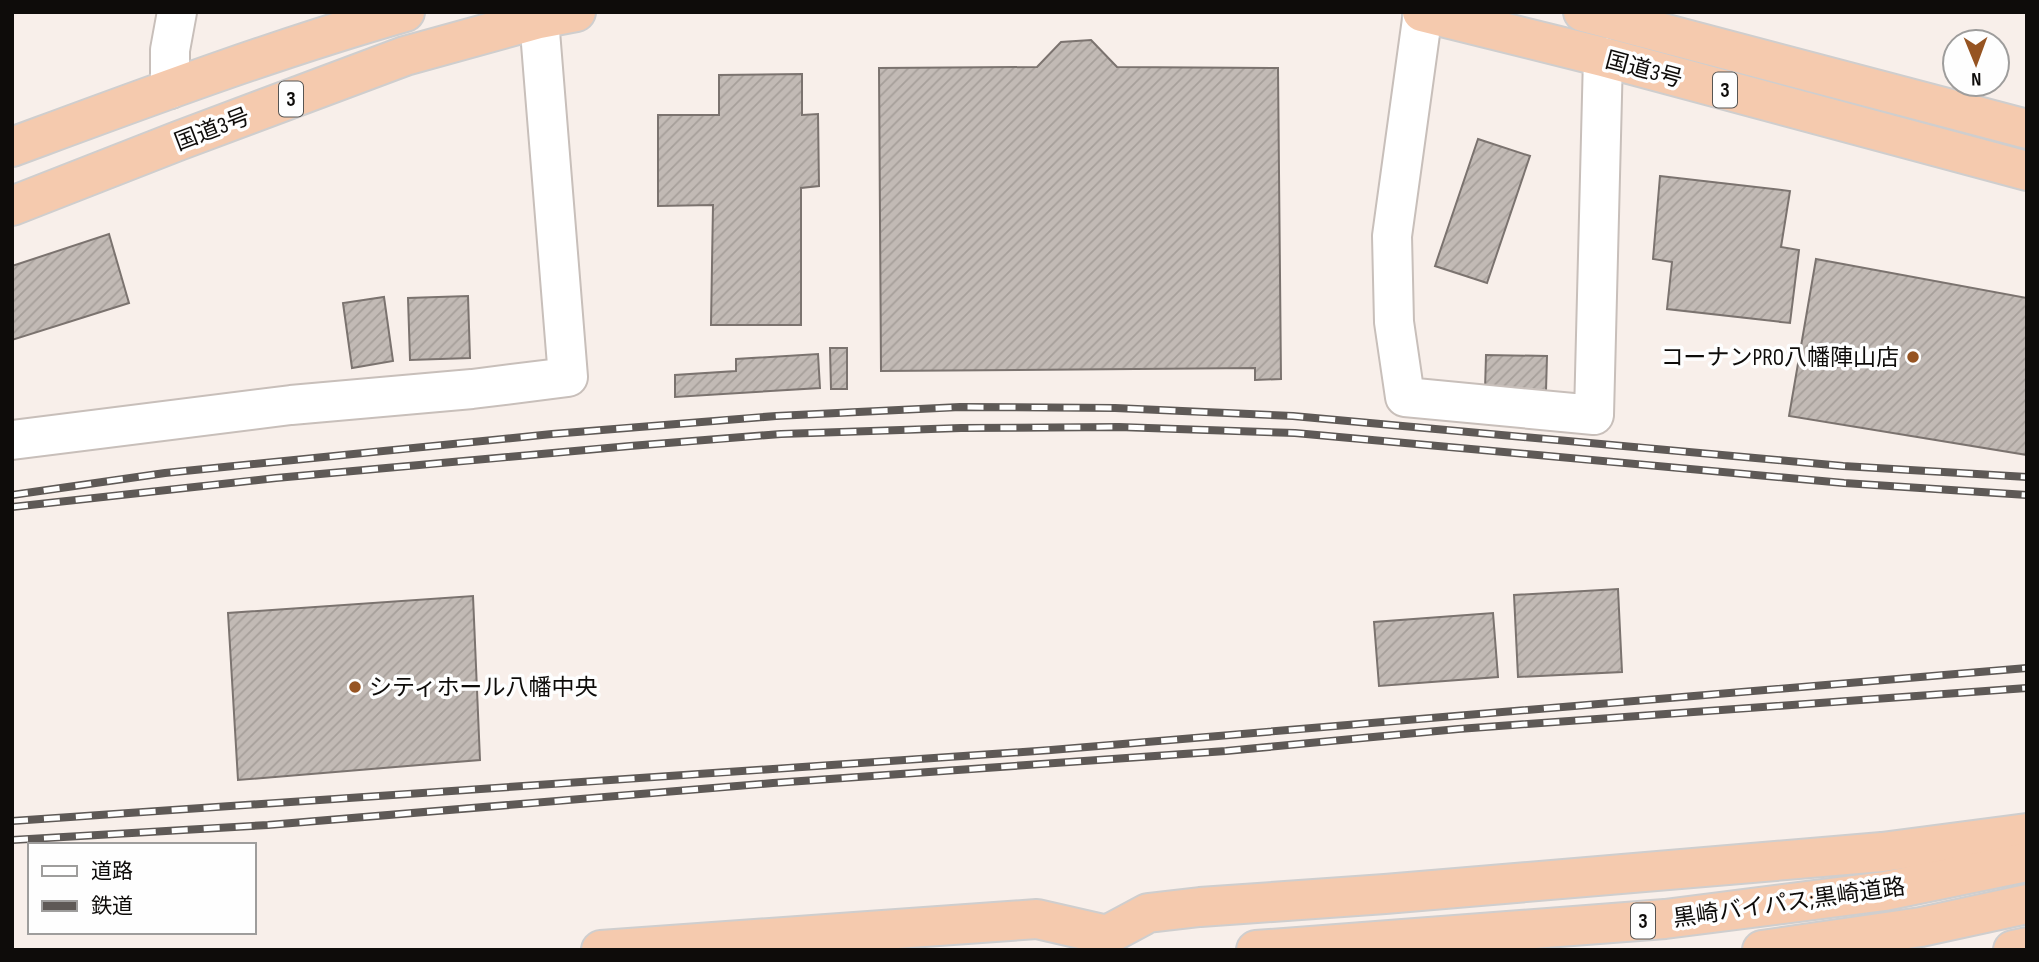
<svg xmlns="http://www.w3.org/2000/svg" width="2039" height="962" font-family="'Sofia Sans Condensed','Noto Sans JP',sans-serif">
<defs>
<pattern id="building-hatch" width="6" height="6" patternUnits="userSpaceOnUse" patternTransform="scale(1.75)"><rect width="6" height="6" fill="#c2bab5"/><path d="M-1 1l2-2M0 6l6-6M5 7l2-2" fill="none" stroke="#a69f9a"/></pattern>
</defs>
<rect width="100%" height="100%" fill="#f8efea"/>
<g fill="url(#building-hatch)" stroke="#7b736f" stroke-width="2">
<path d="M 1091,40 L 1117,67 L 1278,68 L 1281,379 L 1255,380 L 1255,368 L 881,371 L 879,68 L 1037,67 L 1061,42 Z"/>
<path d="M 802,74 L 802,115 L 818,114 L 819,186 L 801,188 L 801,325 L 711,325 L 713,205 L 658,206 L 658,115 L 719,115 L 719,75 Z"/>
<path d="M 1478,139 L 1530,156 L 1487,283 L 1435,266 Z"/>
<path d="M 1660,176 L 1790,191 L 1781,247 L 1799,250 L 1790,323 L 1667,309 L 1672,262 L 1653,259 Z"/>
<path d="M 109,234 L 129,303 L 12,340 L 12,266 Z"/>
<path d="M 1816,259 L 2027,298 L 2027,455 L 1789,416 Z"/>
<path d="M 468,296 L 470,358 L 410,360 L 408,298 Z"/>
<path d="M 384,297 L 393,361 L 352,368 L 343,303 Z"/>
<path d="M 830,348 L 847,348 L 847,389 L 831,389 Z"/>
<path d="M 818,354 L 820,388 L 675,397 L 675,375 L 736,371 L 736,359 Z"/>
<path d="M 1486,355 L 1547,356 L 1546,391 L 1485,390 Z"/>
<path d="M 1618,589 L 1622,672 L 1518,677 L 1514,595 Z"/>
<path d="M 473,596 L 480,760 L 238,780 L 228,613 Z"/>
<path d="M 1493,613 L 1498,677 L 1379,686 L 1374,622 Z"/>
</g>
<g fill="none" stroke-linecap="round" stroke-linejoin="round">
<defs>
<g id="minor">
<path d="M 1423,12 L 1392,236 L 1394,322 L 1405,397 L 1594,415 L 1603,57"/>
<path d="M 170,89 L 170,50 L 177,12"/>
<path d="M 12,440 L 291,405 L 472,389 L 568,377 L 539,19"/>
</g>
<g id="highway">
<path d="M 1422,12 L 1603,57 L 2027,171"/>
<path d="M 1583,12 L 2027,129"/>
<path d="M 12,147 C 142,99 272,50 405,12"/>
<path d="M 12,206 L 178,141 L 405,56 L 539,19 L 576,12"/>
<path d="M 601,950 L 1037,919 L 1107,935 L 1148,913 L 1200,907 L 1385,894 L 1882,852 L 2027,833"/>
<path d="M 1256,950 L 1665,919 L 1885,891 L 2027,862"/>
<path d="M 1762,950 L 1921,927 L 2027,904"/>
<path d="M 2013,950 L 2027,947"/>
</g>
</defs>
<use href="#minor" stroke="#c8bfba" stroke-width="42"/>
<use href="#highway" stroke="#cfcece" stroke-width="42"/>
<use href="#minor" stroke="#fff" stroke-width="38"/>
<use href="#highway" stroke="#f5caae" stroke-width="38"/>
<defs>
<g id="rail">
<path d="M 12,495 L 165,473 L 552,434 L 776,416 L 960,407 L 1115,408 L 1293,416 L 1843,466 L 2027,477"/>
<path d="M 12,507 L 276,478 L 630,446 L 781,434 L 961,428 L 1119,427 L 1295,433 L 1844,483 L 2027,495"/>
<path d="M 12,821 L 1051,750 L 2027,668"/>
<path d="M 12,840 L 268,825 L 773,783 L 1226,751 L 1458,729 L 2027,688"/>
</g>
</defs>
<use href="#rail" stroke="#5e5956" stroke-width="8"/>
<use href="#rail" stroke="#fefefe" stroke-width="5" stroke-dasharray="16" stroke-linecap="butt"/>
</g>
<g fill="#965422" stroke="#fefefe" stroke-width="2.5">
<circle cx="1913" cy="357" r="7"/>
<circle cx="355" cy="687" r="7"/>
</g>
<g text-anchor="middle" stroke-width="7" stroke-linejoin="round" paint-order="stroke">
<g fill="#fefefe" stroke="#565553" stroke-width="2">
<rect x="1713" y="72.5" width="24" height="35" rx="5"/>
<rect x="279" y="81.5" width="24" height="35" rx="5"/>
<rect x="1631" y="903.5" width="24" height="35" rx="5"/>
</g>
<g font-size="21" font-weight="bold" fill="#0e0c0a">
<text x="1725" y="97">3</text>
<text x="291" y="106">3</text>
<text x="1643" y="928">3</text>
</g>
<g font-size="23" fill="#0e0c0a" stroke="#fefefe">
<text transform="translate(1644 69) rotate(15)" y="8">国道3号</text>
<text transform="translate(212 129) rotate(-21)" y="8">国道3号</text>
<text transform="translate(1789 902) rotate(-8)" y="8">黒崎バイパス;黒崎道路</text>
</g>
<g font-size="23" fill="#0e0c0a" stroke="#fefefe" text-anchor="end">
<text x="1899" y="365">コーナンPRO八幡陣山店</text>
<text x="369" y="695" text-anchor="start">シティホール八幡中央</text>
</g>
</g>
<rect width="2039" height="962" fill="none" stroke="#0e0c0a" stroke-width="28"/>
<rect x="28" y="843" width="228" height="91" fill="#fefefe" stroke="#9e9d9c" stroke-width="2"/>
<rect x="42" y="866" width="35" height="10" fill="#ffffff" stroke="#9e9d9c" stroke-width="2"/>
<text x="91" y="878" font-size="21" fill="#0e0c0a">道路</text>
<rect x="42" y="901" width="35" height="10" fill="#5e5956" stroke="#9e9d9c" stroke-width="2"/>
<text x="91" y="913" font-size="21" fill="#0e0c0a">鉄道</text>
<g transform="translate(1976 63) rotate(179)"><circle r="33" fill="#fefefe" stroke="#9e9d9c" stroke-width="2"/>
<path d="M0-5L12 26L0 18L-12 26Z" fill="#965422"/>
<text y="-10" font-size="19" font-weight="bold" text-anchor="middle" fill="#0e0c0a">N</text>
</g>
</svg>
